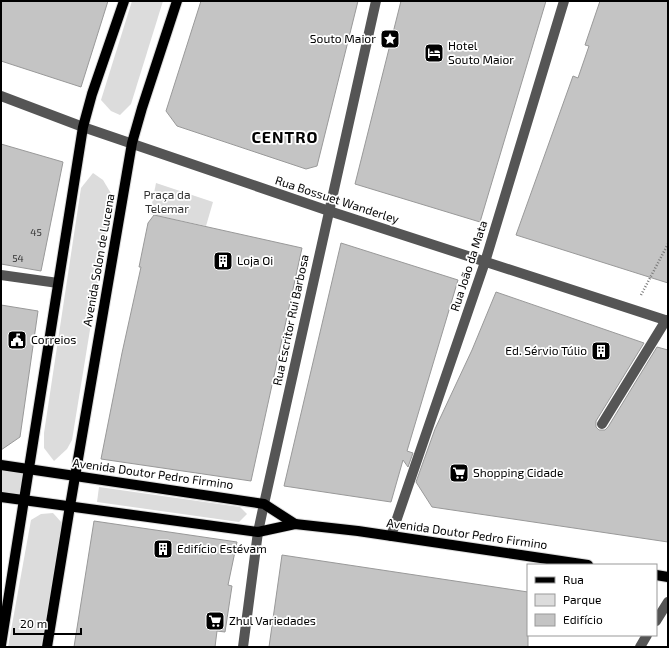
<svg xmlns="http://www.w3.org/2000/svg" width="669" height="648" font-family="'Exo 2',sans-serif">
<rect width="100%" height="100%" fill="#fff"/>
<g fill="#dcdcdc">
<path d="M 132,1 L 163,1 L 131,104 L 120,115 L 111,111 L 101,100 Z"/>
<path d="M 93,173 L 103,180 L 112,195 L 72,440 L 67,449 L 54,461 L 44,448 L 44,433 L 81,188 Z"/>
<path d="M 156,183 L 213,202 L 206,226 L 150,214 Z"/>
<path d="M 1,465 L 30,469 L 24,500 L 1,497 Z"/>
<path d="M 99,487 L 240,507 L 247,514 L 239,522 L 97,502 Z"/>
<path d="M 53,513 L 62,523 L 41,647 L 8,647 L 31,520 L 41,514 Z"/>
</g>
<g fill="#c4c4c4" stroke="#999">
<path d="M 1,1 L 108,1 L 81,87 L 1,61 Z"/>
<path d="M 201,1 L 358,1 L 317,166 L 306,169 L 177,126 L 166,111 Z"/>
<path d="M 401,1 L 546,1 L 480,222 L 355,184 Z"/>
<path d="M 600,1 L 668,1 L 668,283 L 516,235 L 573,76 L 578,78 L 589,46 L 585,45 Z"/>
<path d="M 1,144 L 63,162 L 41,271 L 1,264 Z"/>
<path d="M 154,215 L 302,248 L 251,481 L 101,459 L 122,353 L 141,267 L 139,267 L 148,223 Z"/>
<path d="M 341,243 L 458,280 L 407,451 L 413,453 L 408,467 L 403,460 L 391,502 L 284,486 Z"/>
<path d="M 496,292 L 644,343 L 596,421 L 596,427 L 599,430 L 605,430 L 608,427 L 657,347 L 668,350 L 668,542 L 432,507 L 416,482 L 435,429 L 472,350 Z"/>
<path d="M 1,305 L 38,311 L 20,437 L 1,450 Z"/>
<path d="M 94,521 L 237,542 L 228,585 L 232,586 L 225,632 L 217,631 L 215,647 L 74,647 Z"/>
<path d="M 282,555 L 528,592 L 528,647 L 269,647 Z"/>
</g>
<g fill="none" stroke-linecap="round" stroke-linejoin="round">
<defs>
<g id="major">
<path d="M 1,465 L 264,504 L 295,524"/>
<path d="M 1,497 L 258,532 L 295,524 L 358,531 L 588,565"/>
<path d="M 656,575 L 668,577"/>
<path d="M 1,645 L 83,127 L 92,94 L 124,1"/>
<path d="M 47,647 L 70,506 L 132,143 L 142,108 L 177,1"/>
</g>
</defs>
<use href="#major" stroke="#dbdbdb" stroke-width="12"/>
<path stroke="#777" stroke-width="2.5" stroke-dasharray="1 2" stroke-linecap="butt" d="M 641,295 L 668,244"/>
<g stroke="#555" stroke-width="10">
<path d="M 1,96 L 83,127 L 329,211 L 668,321"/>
<path d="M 1,275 L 58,283"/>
<path d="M 602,424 L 666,320"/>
<path d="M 391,536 L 485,262 L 564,1"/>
<path d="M 656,621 L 668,602"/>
<path d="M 243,647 L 258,532 L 264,504 L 376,1"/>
<path d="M 640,647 L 647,635"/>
</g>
<use href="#major" stroke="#000" stroke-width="10"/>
</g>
<defs>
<symbol id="sight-square" viewBox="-11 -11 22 22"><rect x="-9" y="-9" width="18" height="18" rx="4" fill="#000" stroke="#fff"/><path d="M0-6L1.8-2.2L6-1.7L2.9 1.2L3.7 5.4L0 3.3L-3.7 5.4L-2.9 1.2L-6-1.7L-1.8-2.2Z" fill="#fff"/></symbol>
<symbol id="hotel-square" viewBox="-11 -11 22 22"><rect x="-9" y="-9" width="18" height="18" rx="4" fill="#000" stroke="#fff"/><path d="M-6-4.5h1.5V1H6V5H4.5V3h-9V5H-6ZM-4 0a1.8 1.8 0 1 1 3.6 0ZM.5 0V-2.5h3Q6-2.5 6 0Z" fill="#fff"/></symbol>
<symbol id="building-square" viewBox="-11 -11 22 22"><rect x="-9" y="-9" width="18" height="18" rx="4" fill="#000" stroke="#fff"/><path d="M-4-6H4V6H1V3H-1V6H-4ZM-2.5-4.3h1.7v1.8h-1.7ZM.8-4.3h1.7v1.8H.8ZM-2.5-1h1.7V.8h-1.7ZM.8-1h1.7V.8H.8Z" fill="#fff"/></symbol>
<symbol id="civic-square" viewBox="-11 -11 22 22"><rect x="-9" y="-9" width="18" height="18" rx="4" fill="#000" stroke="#fff"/><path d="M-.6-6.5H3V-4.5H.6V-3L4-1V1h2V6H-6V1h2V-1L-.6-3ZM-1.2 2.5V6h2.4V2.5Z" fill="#fff"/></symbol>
<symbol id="supermarket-square" viewBox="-11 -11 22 22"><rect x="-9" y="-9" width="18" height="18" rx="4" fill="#000" stroke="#fff"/><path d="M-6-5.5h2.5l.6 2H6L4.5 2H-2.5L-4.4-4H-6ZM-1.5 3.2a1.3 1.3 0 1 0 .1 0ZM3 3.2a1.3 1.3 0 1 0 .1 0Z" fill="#fff"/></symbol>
</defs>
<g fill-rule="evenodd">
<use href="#sight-square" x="379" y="28" width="22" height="22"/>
<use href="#hotel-square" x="423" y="42" width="22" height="22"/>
<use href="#building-square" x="212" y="250" width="22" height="22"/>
<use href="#civic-square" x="6" y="329" width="22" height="22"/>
<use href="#building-square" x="590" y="340" width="22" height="22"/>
<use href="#supermarket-square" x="448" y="462" width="22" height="22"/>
<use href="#building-square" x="152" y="538" width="22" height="22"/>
<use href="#supermarket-square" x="204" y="610" width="22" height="22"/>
</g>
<g text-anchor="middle" stroke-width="3.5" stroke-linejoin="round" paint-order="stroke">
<g font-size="10" fill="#313131">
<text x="36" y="236">45</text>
<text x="18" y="262">54</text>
</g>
<g font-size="12" fill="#000" stroke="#fff" text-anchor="start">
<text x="376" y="43" text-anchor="end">Souto Maior</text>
<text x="448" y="50">Hotel<tspan x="448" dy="14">Souto Maior</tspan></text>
<text x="237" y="265">Loja Oi</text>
<text x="31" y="344">Correios</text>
<text x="587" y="355" text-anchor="end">Ed. Sérvio Túlio</text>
<text x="473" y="477">Shopping Cidade</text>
<text x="177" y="553">Edifício Estévam</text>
<text x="229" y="625">Zhul Variedades</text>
</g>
<g font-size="12" fill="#333" stroke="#fff">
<text x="167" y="199">Praça da<tspan x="167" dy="14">Telemar</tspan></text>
</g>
<g font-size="12" fill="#000" stroke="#fff">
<text transform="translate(337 200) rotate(18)" y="4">Rua Bossuet Wanderley</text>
<text transform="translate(99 260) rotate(-80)" y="4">Avenida Solon de Lucena</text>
<text transform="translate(469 266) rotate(-72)" y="4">Rua João da Mata</text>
<text transform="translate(291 320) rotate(-78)" y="4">Rua Escritor Rui Barbosa</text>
<text transform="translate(153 474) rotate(8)" y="4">Avenida Doutor Pedro Firmino</text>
<text transform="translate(467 534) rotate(8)" y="4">Avenida Doutor Pedro Firmino</text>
</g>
<g font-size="16" font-weight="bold" letter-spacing="1" fill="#000" stroke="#fff">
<text x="285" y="143">CENTRO</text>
</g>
</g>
<rect width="669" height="648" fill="none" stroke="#000000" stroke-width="4"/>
<rect x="527" y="564" width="130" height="72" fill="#ffffff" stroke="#999999"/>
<rect x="535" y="577" width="20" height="6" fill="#000000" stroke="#999999"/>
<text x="563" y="584" font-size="12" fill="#000000">Rua</text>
<rect x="535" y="594" width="20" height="12" fill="#dcdcdc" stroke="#999999"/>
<text x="563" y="604" font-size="12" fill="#000000">Parque</text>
<rect x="535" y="614" width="20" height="12" fill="#c4c4c4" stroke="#999999"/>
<text x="563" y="624" font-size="12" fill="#000000">Edifício</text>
<path d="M14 628v6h67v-6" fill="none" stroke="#000000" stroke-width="2"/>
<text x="20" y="628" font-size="12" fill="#000000" stroke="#ffffff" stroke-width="3" paint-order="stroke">20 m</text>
</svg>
